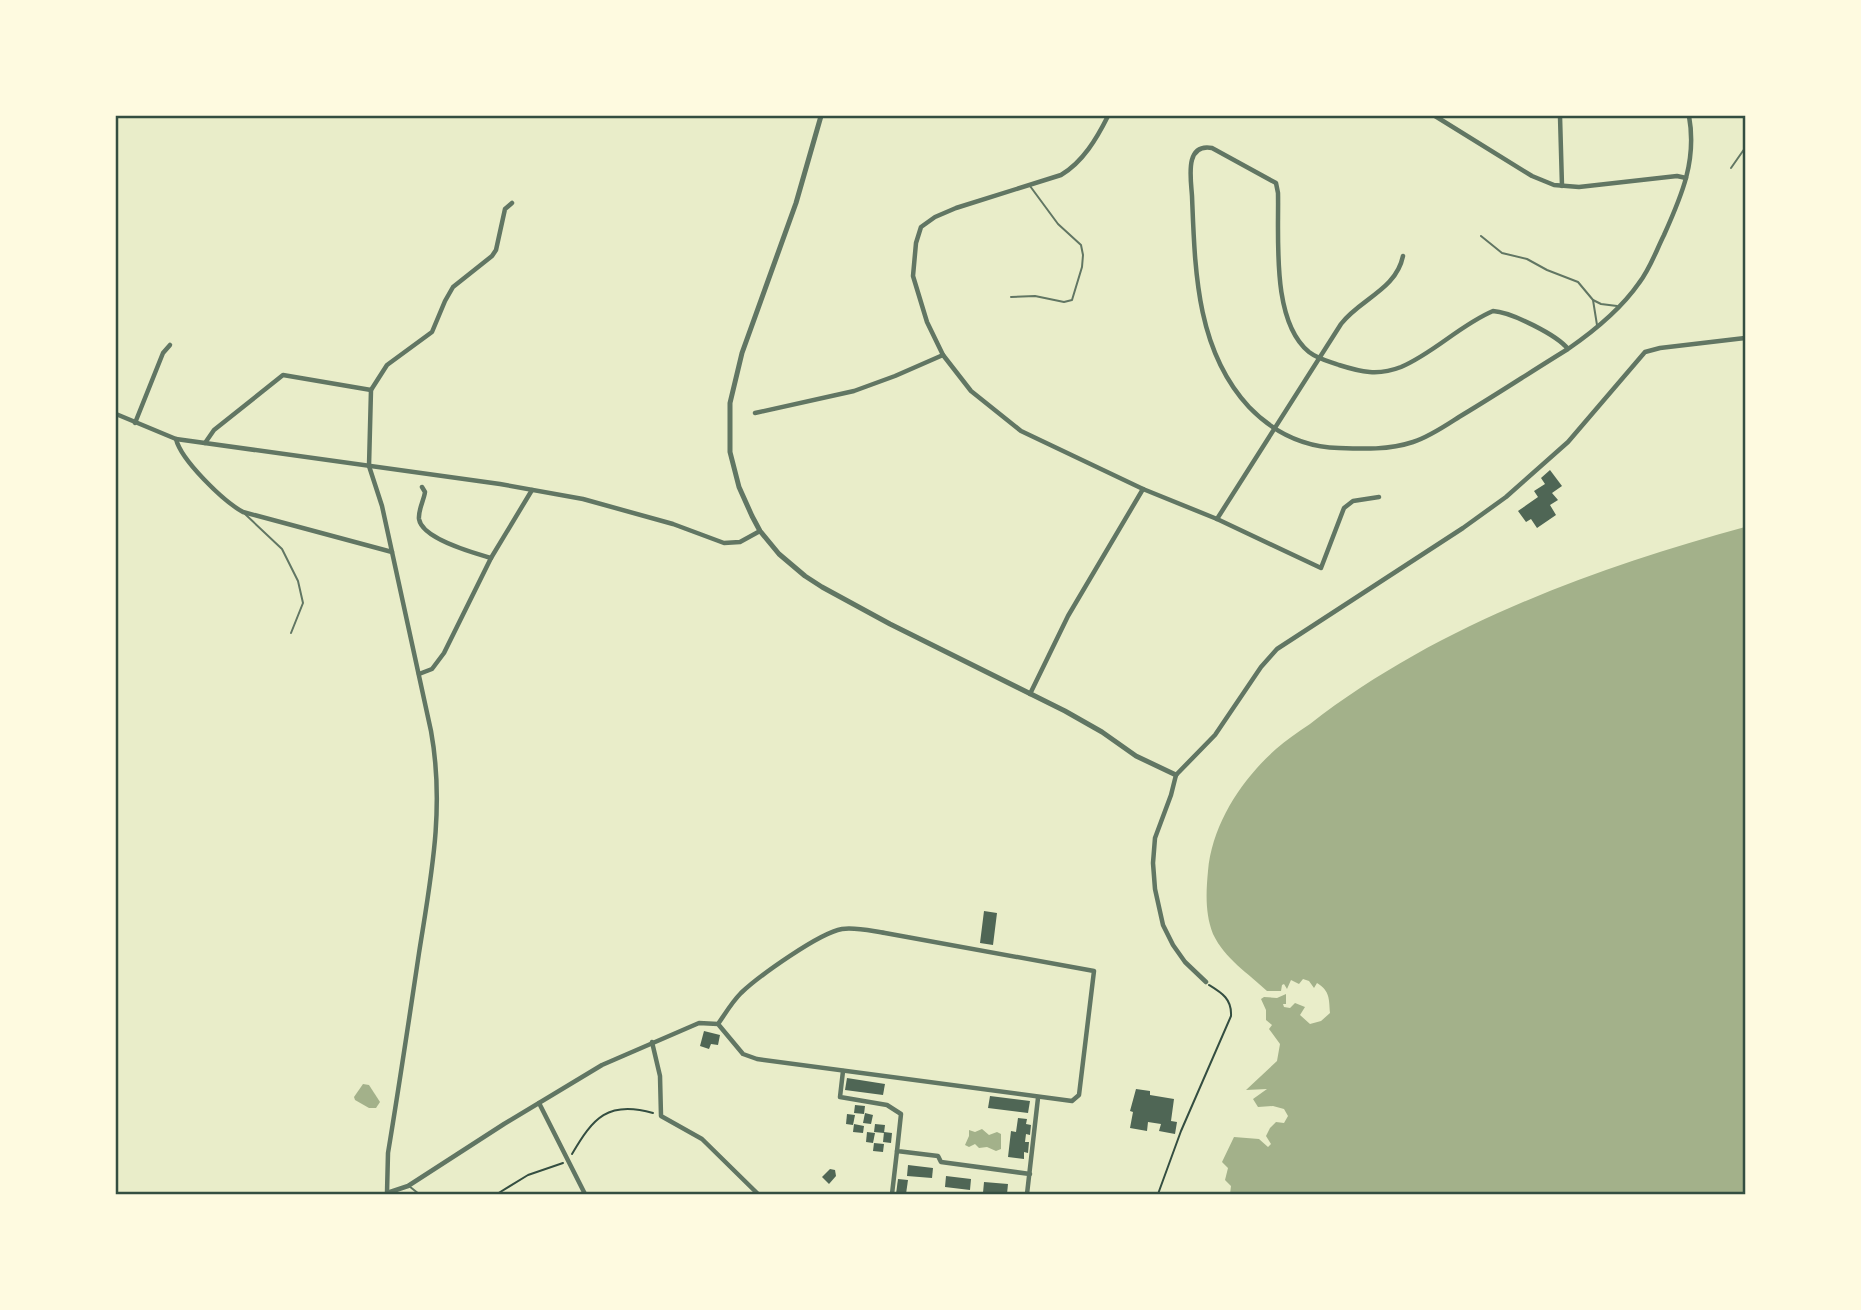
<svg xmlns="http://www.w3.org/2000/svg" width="1861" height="1310" font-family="Quicksand,sans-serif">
<rect width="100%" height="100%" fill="#e9edc9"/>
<g fill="#a3b18a">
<path d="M 1745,527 L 1745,1194 L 1230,1194 L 1231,1186 L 1225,1180 L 1228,1168 L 1222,1162 L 1234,1137 L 1259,1139 L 1268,1147 L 1271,1144 L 1266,1136 L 1270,1128 L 1276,1122 L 1284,1123 L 1288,1116 L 1284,1109 L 1273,1106 L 1258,1107 L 1253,1099 L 1267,1089 L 1246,1090 L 1277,1061 L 1280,1044 L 1269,1029 L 1272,1025 L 1266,1020 L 1266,1010 L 1261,999 L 1264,997 L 1277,998 L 1286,994 L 1286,1004 L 1283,1004 L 1284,1007 L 1290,1008 L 1295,1003 L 1305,1007 L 1300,1015 L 1310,1024 L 1321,1021 L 1330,1013 C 1329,999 1330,991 1317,983 L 1314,988 L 1309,981 L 1303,979 L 1299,984 L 1291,980 L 1287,989 L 1284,984 L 1282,985 L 1281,991 L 1267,991 C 1248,973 1225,959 1213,934 C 1205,914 1206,892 1208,871 C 1212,825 1241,780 1276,749 C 1286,740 1298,732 1310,724 C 1436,626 1592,569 1745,527 Z"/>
<path d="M 363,1084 L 369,1085 L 380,1102 L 376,1108 L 369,1108 L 355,1100 L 354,1097 Z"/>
<path d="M 982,1129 L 989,1135 L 997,1132 L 1001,1134 L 1001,1149 L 996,1151 L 987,1147 L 979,1148 L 975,1144 L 969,1147 L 965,1145 L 969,1136 L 969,1130 L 975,1132 Z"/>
</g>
<g fill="#4f6655">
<path d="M 1550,470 L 1562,486 L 1552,493 L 1558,500 L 1550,505 L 1556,515 L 1537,528 L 1531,519 L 1526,522 L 1518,511 L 1538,497 L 1534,491 L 1545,484 L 1541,478 Z"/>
<path d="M 984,911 L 997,913 L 993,945 L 980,943 Z"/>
<path d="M 704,1031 L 720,1035 L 718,1045 L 711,1044 L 709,1049 L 700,1046 Z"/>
<path d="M 847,1078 L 885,1084 L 883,1095 L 845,1090 Z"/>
<path d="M 1136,1089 L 1150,1091 L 1150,1095 L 1174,1099 L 1171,1121 L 1177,1122 L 1175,1134 L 1159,1131 L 1161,1124 L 1148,1122 L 1147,1131 L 1130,1128 L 1133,1112 L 1130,1111 Z"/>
<path d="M 990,1096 L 1030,1101 L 1028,1113 L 988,1108 Z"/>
<path d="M 855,1105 L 865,1106 L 864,1114 L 854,1113 Z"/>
<path d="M 865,1113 L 873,1115 L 871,1124 L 863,1123 Z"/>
<path d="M 847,1114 L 855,1115 L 853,1125 L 846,1124 Z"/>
<path d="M 1018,1118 L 1027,1119 L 1026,1124 L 1031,1125 L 1030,1135 L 1026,1134 L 1025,1142 L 1029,1142 L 1028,1153 L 1024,1152 L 1024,1159 L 1008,1157 L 1011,1131 L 1016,1132 Z"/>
<path d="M 854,1124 L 864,1126 L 863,1133 L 853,1132 Z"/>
<path d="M 875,1124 L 885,1125 L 884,1133 L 874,1132 Z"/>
<path d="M 867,1132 L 875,1133 L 873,1143 L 866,1142 Z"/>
<path d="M 884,1132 L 892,1133 L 891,1143 L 883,1142 Z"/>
<path d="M 874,1143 L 884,1144 L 883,1152 L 873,1151 Z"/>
<path d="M 908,1165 L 933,1168 L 932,1178 L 907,1176 Z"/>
<path d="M 830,1169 L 835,1170 L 836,1176 L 829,1184 L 822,1177 Z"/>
<path d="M 946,1176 L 971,1179 L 970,1190 L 945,1187 Z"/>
<path d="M 898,1179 L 908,1180 L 906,1194 L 896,1194 Z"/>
<path d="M 984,1182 L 1008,1184 L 1007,1194 L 983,1193 Z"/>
</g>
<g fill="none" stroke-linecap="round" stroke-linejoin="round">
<g stroke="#344e41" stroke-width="2">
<path d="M 572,1154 C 593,1118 608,1100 653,1113"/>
<path d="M 497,1194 L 528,1175 L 563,1163"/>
<path d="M 1158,1194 L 1181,1131 L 1231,1016 C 1232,999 1222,993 1209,985"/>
</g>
<g stroke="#617663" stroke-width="2">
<path d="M 1731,168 L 1745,148"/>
<path d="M 1481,236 L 1502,253 L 1527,259 L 1547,270 L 1578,282 L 1593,300 L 1597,325"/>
<path d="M 1011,297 L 1035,296 L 1064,302 L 1072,300 L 1082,267 L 1083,255 L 1081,245 L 1058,224 L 1030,186"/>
<path d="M 1593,300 L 1601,304 L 1617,306"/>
<path d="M 245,514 L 282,549 L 298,581 L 303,603 L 291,633"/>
<path d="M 409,1186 L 419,1194"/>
</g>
<g stroke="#617663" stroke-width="4.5">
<path d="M 1108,116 C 1097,138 1083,162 1061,175 L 956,208 L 935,217 L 921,227 L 916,243 L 913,276 L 927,322 L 943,355 L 971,391 L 1021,431 L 1143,489 L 1217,519 L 1321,568 L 1344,508 L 1353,501 L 1379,497"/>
<path d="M 1435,116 L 1532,176 L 1554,185 L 1579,187 L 1677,176 L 1686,178"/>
<path d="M 1560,116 L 1562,186"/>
<path d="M 512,203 L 505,209 L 496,250 L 492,256 L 453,287 L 445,301 L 432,332 L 387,365 L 371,390 L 369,466 L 382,506 L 431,731 C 445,808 431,877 419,953 C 409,1020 399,1087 388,1153 L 387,1193 L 408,1186 L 504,1124 L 602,1065 L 699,1023 L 718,1024 L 743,1054 L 757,1059 L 1072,1101 L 1079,1095 L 1094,971 L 885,933 C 871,931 856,927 842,929 C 819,933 759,976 741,993 C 732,1002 725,1014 718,1024"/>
<path d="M 1568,349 C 1557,335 1511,312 1493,311 C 1460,325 1434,353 1401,367 C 1378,376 1361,372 1339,365 C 1328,361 1318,359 1309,352 C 1271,321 1279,238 1278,193 L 1276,183 L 1212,148 C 1184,143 1191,179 1192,196 C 1195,270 1196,350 1249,407 C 1274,433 1303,447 1339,448 C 1363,449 1389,450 1413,442 C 1429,437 1445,426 1459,417 C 1496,395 1532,371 1568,349 C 1594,331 1621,309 1639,283 C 1650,269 1656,251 1664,235 C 1682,195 1697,160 1689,116"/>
<path d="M 755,413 L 854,391 L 895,376 L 943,355"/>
<path d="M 116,414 L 176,439 L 500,484 L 583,499 L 673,524 L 724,543 L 740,542 L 760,531"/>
<path d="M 135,423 L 163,353 L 170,345"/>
<path d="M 176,439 C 181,460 223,501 243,512 L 392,552"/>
<path d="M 205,443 L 214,430 L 283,375 L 371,390"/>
<path d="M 422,487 L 425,492 C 424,500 418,510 419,519 C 422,539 474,553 491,558"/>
<path d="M 1217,519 L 1341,324 C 1360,299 1396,290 1403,256"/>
<path d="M 419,674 L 432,669 L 444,653 L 491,558 L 532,490"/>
<path d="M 1030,694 L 1068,616 L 1143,489"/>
<path d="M 1206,982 L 1185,962 L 1173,945 L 1163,925 L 1155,889 L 1153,863 L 1155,838 L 1171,795 L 1176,775 L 1215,735 L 1261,667 L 1277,649 L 1463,528 L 1506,497 L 1568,442 L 1645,352 L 1660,348 L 1745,338"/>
<path d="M 652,1042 L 660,1076 L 661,1116 L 702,1139 L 758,1194"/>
<path d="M 843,1071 L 840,1097 L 887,1105 L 901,1114 L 897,1151 L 938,1156 L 941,1162 L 1030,1174"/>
<path d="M 539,1103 L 585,1194"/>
<path d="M 892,1194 L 897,1151"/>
<path d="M 1027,1194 L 1038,1098"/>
</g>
<path stroke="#617663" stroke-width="5" d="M 821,116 L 796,203 L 742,353 L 730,403 L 730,452 L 739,487 L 752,516 L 760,531 L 779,554 L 805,576 L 822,587 L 890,624 L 1065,711 L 1102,732 L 1136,756 L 1176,775"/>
</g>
<rect width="1861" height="1310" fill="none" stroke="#fefae0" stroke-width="234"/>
<rect x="117" y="117" width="1627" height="1076" fill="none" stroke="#344e41" stroke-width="2.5"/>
</svg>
